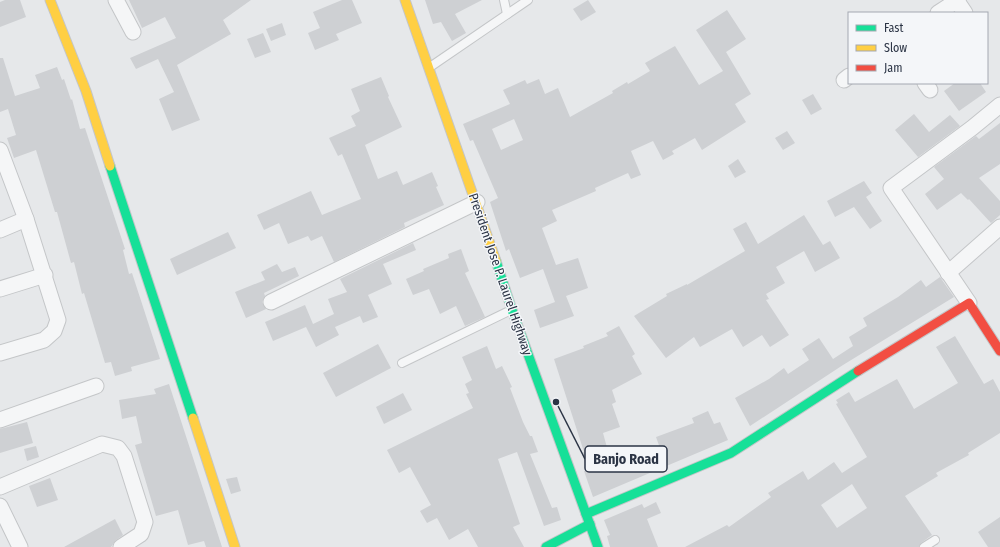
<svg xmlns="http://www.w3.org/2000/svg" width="1000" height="547" font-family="'Fira Sans Condensed',sans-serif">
<rect width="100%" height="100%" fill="#e6e8ea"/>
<g fill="#ced0d3" fill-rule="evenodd">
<path d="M 5,0 L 20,0 L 26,17 L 0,27 L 0,2 Z"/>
<path d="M 129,0 L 251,0 L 223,20 L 231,34 L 177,65 L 200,120 L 172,131 L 159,99 L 174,92 L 158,59 L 136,69 L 130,58 L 176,38 L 165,17 L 142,28 Z"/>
<path d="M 342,0 L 352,0 L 362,23 L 336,34 L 339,40 L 315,50 L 308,33 L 320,28 L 313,12 Z"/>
<path d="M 425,0 L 482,0 L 455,14 L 466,33 L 452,41 L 441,22 L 433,24 Z"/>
<path d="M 588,0 L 596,12 L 581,21 L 573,9 Z"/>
<path d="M 727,10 L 746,39 L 726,52 L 751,94 L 735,104 L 746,122 L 702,150 L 695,138 L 672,151 L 674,154 L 663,160 L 653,141 L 631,151 L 641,175 L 631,179 L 628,173 L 595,188 L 596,191 L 552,210 L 557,221 L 542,228 L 556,265 L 578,258 L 588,288 L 566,296 L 574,316 L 540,328 L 534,310 L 555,302 L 543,269 L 520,278 L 509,249 L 506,251 L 490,202 L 498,198 L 473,140 L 470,141 L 463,124 L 510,104 L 503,90 L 525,80 L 527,84 L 539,79 L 545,94 L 558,88 L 570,117 L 613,93 L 612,91 L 627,82 L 628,84 L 650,71 L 645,63 L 675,46 L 699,85 L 723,71 L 696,30 ZM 514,119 L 523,140 L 501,150 L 492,129 Z"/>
<path d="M 282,23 L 286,35 L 271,41 L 266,29 Z"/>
<path d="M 263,33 L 271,52 L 255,58 L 247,39 Z"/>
<path d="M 0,58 L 3,58 L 15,96 L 40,88 L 35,75 L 57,67 L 62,80 L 64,79 L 71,100 L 72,99 L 80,129 L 85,128 L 125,249 L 123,250 L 129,274 L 132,273 L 160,359 L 131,367 L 132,371 L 115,376 L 111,362 L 105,363 L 84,293 L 82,294 L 74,262 L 71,263 L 57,212 L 55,212 L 36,150 L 14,158 L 7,138 L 16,135 L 8,109 L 0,112 Z"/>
<path d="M 381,77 L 389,96 L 388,97 L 402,127 L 365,145 L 378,179 L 397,171 L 403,185 L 432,172 L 438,186 L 436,187 L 444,205 L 404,223 L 405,227 L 334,262 L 322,236 L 311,241 L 308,236 L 288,244 L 279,223 L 264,230 L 257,215 L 311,191 L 322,215 L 361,199 L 342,154 L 338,156 L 329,138 L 356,126 L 351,116 L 360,111 L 351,89 Z"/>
<path d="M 955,83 L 980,83 L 986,92 L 959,111 L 944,91 Z"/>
<path d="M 813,94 L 822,109 L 811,115 L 802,100 Z"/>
<path d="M 914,114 L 929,132 L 950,115 L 960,126 L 918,157 L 895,130 Z"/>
<path d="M 1000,123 L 1000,164 L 979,178 L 1000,201 L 1000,215 L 991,223 L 969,199 L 968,200 L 961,193 L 937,210 L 925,194 L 944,179 L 934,167 L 976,136 L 979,139 Z"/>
<path d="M 787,131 L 795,143 L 783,150 L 775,138 Z"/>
<path d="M 738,159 L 746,172 L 735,178 L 728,166 Z"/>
<path d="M 864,181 L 872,193 L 866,197 L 882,221 L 870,229 L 854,207 L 835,217 L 827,201 Z"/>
<path d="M 804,215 L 823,245 L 830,241 L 840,258 L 815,272 L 804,251 L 776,267 L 785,283 L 766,294 L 769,299 L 766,300 L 789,335 L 770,347 L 762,335 L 743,347 L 732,329 L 700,347 L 694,337 L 666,358 L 634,316 L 667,296 L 666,294 L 687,284 L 687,285 L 745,251 L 733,229 L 746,222 L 758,244 Z"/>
<path d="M 228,232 L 236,248 L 177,275 L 170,259 Z"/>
<path d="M 413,243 L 416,250 L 383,264 L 392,284 L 368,295 L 378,317 L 363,323 L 360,316 L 335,327 L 339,335 L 316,347 L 306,327 L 273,341 L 265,322 L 305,305 L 313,324 L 334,314 L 328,299 L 347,292 L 340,279 Z"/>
<path d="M 461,249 L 469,271 L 465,273 L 485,317 L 465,326 L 456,306 L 440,314 L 429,289 L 413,295 L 406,279 L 424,271 L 423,269 L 449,258 L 448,254 Z"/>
<path d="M 277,264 L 282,272 L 295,267 L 299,276 L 264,293 L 265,296 L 262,302 L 266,309 L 246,318 L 235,292 L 265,280 L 261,272 Z"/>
<path d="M 940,277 L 954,297 L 843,365 L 750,426 L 735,398 L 769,379 L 784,368 L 788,374 L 809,360 L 802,349 L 819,338 L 833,359 L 853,346 L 849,337 L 867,326 L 863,318 L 898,297 L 921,280 L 926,287 Z"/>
<path d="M 619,326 L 635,354 L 632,356 L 642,374 L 612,390 L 616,402 L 612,404 L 620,427 L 603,433 L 611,462 L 626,457 L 629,465 L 661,451 L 656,437 L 694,423 L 692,418 L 708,411 L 714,424 L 720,422 L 728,440 L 593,497 L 584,471 L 587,470 L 582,453 L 584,452 L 554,359 L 584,348 L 583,346 L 608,336 L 606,333 Z"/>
<path d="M 955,336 L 984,384 L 993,379 L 1000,392 L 1000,433 L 968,453 L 969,455 L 936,473 L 938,476 L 905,496 L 932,535 L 921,543 L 919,547 L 685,547 L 727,525 L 729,527 L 771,497 L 768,493 L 803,471 L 808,480 L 834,462 L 842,473 L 867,457 L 836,404 L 838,403 L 836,400 L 849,392 L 855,402 L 897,379 L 914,409 L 958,383 L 936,347 ZM 852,484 L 867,508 L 837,528 L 821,505 Z"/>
<path d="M 378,344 L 391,368 L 336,397 L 323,373 Z"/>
<path d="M 487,346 L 496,369 L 502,366 L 512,387 L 510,388 L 523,422 L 530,436 L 532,436 L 538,452 L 530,454 L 552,508 L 557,507 L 561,520 L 544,526 L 517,452 L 498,459 L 520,524 L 513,527 L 524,547 L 478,547 L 468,529 L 449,540 L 437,518 L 427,523 L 420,511 L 431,505 L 410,467 L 399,473 L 387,450 L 473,408 L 466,394 L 469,393 L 465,384 L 472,380 L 462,357 Z"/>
<path d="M 169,384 L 222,547 L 206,547 L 204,541 L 188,545 L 178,510 L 156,516 L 135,445 L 142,443 L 136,416 L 122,419 L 119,400 L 156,394 L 154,389 Z"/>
<path d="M 403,393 L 412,410 L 384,424 L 376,407 Z"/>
<path d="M 27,422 L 33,443 L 0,453 L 0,429 Z"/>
<path d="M 36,446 L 39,457 L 27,461 L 24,449 Z"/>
<path d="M 237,477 L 241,491 L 231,494 L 226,479 Z"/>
<path d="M 50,478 L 58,500 L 37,507 L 29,486 Z"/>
<path d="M 656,502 L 661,513 L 647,519 L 658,547 L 610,547 L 607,536 L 610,535 L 604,520 L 642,504 L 644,508 Z"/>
<path d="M 1000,517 L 1000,547 L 988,547 L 978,532 Z"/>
<path d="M 115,519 L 123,535 L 116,540 L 111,547 L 64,547 Z"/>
</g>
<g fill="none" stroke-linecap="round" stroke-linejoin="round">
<defs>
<g id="lane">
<path d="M 504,0 L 507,14"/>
<path d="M 430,67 L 528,0"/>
<path d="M 402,363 L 511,310"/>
<path d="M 924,547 L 935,540"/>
</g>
<g id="street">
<path d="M 116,0 L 133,32"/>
<path d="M 957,1 L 965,13"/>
<path d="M 938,13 L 958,0"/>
<path d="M 844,80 L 849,76"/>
<path d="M 925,83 L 930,90"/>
<path d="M 0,150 L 26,219 L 58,320 L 54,331 L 44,340 L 0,353"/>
<path d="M 0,230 L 26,219"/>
<path d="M 948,273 L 1000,227"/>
<path d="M 0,289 L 45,275"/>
<path d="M 271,302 L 477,202"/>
<path d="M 969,303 L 891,188 L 972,128 L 1000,105"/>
<path d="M 0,420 L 96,386"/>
<path d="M 0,487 L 102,444 L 118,448 L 124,456 L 145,522 L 141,534 L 121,547"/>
<path d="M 0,506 L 20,547"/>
</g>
<g id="fast">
<path d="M 110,166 L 193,418"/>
<path d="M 496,261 L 512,310 L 598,547"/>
<path d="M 586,514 L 731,453 L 858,371"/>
<path d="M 546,547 L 590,524"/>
</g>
<g id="slow">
<path d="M 50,0 L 86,91 L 110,166"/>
<path d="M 405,0 L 496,261"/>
<path d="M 193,418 L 235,547"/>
</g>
<path id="jam" d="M 858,371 L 969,303 L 1000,351"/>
</defs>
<use href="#lane" stroke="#c4c6c8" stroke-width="10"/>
<use href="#street" stroke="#c4c6c8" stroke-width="17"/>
<use href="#fast" stroke="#c4c6c8" stroke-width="11"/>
<use href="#slow" stroke="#c4c6c8" stroke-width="11"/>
<use href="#jam" stroke="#c4c6c8" stroke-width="11"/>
<use href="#lane" stroke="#f5f6f7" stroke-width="8"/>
<use href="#street" stroke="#f5f6f7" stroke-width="15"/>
<use href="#fast" stroke="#16e098" stroke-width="9"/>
<use href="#slow" stroke="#ffcf43" stroke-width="9"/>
<use href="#jam" stroke="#f24e42" stroke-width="9"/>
</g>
<g text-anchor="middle" stroke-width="3" stroke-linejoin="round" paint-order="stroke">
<g font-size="13" fill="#2b3445" stroke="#f4f6f9">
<text transform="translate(501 274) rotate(71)" y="5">President Jose P. Laurel Highway</text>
</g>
</g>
<path fill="none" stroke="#2b3445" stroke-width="1.5" d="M556 402L585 459"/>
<circle fill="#2b3445" stroke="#f4f6f9" stroke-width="1.5" cx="556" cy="402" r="4"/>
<rect fill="#f4f6f9" stroke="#2b3445" stroke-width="1.5" x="585" y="446" width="82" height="26" rx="4"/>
<g font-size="14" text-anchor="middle" font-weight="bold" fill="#2b3445">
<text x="626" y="464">Banjo Road</text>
</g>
<rect x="848" y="12" width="140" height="72" fill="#f4f6f9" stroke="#a4a8b1"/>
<rect x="856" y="25" width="20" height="6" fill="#16e098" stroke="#a4a8b1"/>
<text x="884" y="32" font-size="12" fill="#2b3445">Fast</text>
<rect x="856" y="45" width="20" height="6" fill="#ffcf43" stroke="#a4a8b1"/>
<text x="884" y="52" font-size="12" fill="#2b3445">Slow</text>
<rect x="856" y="65" width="20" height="6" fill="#f24e42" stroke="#a4a8b1"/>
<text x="884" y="72" font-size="12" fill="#2b3445">Jam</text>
</svg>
